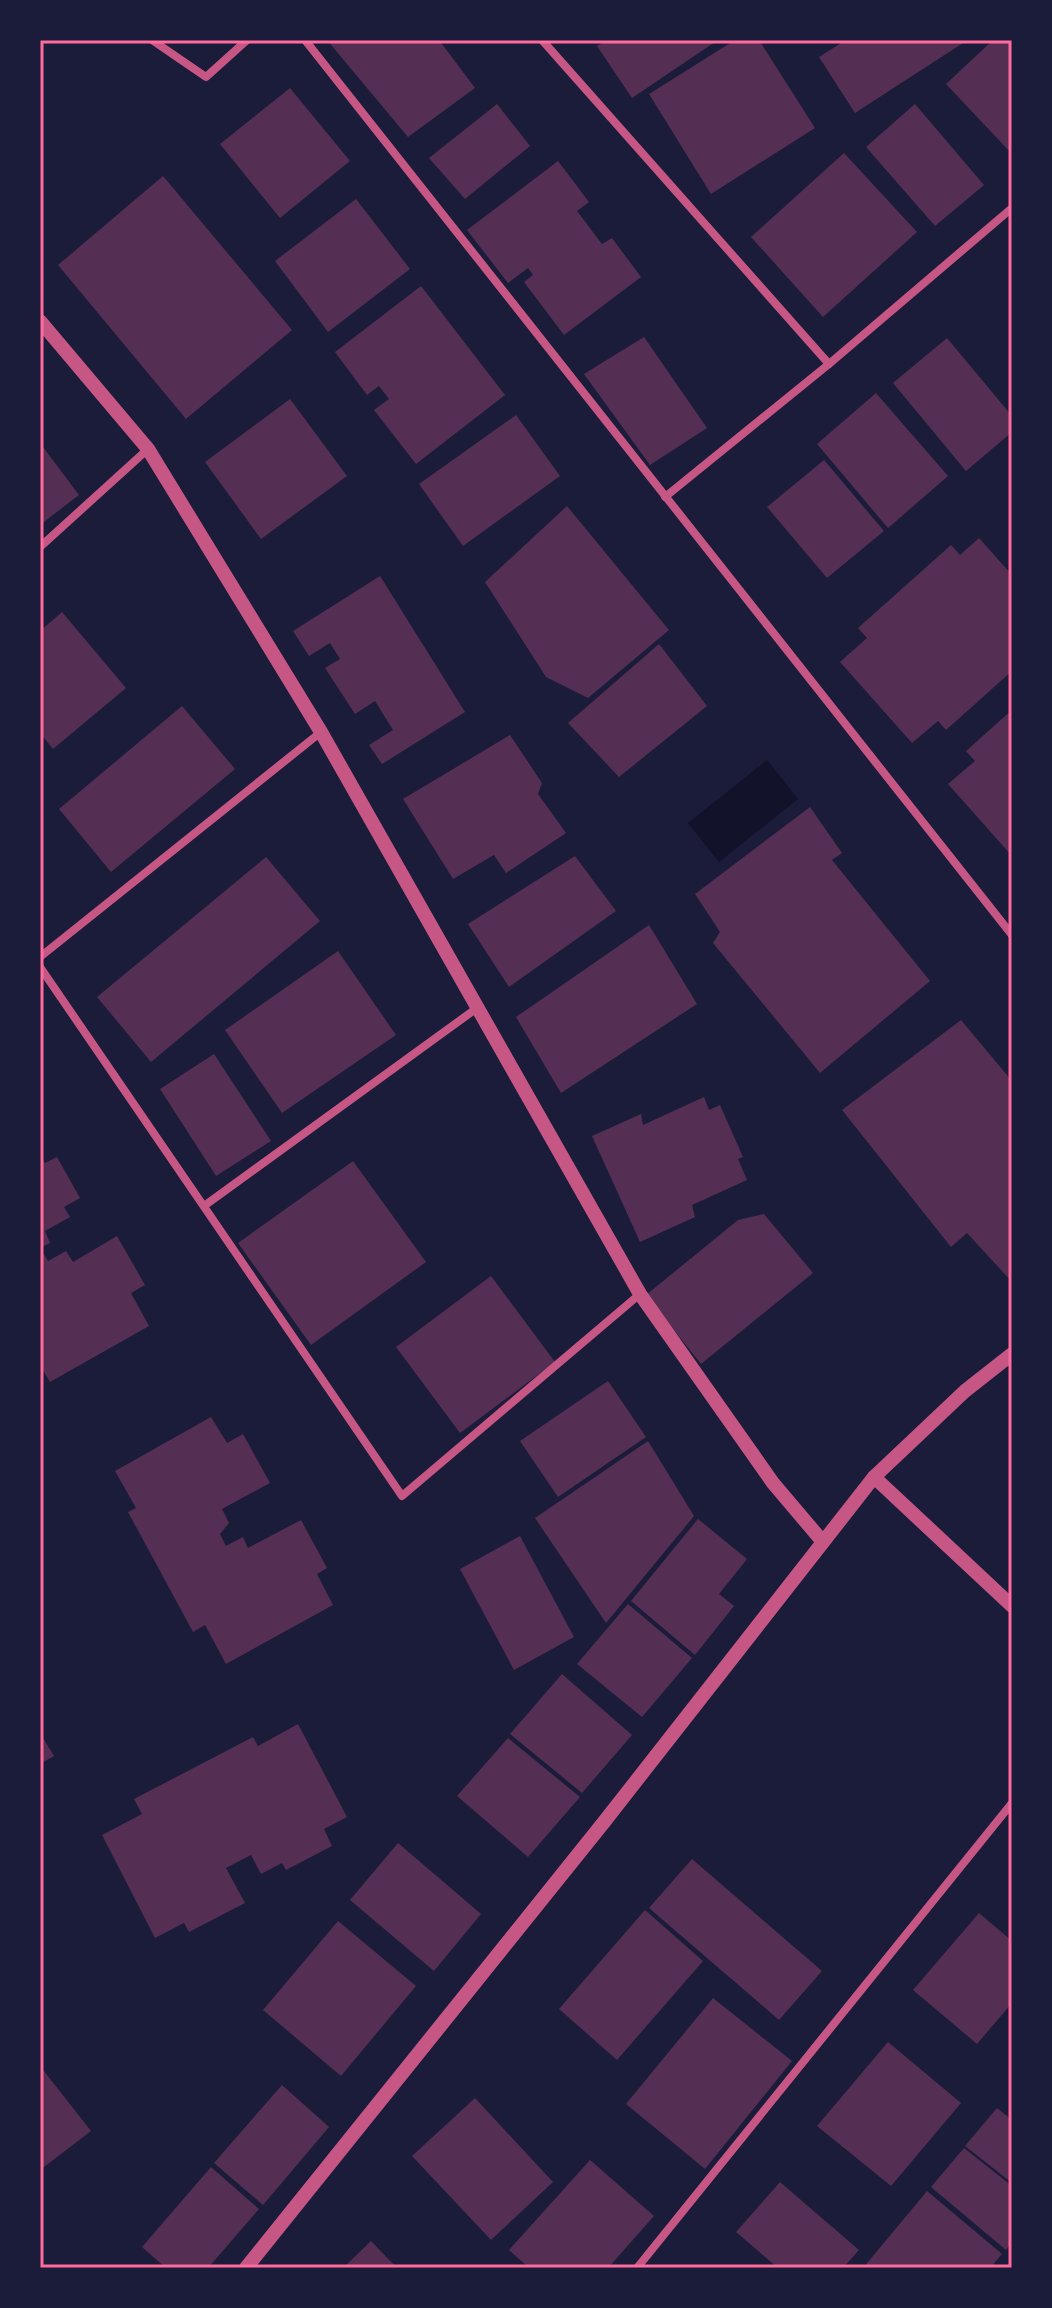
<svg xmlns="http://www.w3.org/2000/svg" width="1052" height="2308" font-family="Raleway,sans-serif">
<rect width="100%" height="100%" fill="#1b1b3a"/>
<path fill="#12122b" d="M 767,760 L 798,799 L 719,862 L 688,823 Z"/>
<g fill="#542f53">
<path d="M 327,40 L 439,40 L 475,88 L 408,137 Z"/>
<path d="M 606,40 L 718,40 L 632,98 L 597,46 Z"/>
<path d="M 735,40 L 759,40 L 815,128 L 711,194 L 649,94 Z"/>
<path d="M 846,40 L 961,40 L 963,43 L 855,113 L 819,57 Z"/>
<path d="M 993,40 L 1012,40 L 1012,154 L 946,84 Z"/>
<path d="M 290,88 L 350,161 L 280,218 L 220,144 Z"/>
<path d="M 497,104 L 530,146 L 465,199 L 429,158 Z"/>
<path d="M 915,104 L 984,185 L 935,226 L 866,147 Z"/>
<path d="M 844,153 L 917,232 L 823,317 L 751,237 Z"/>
<path d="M 558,161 L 589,202 L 577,211 L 602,244 L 612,238 L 641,277 L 564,335 L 524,282 L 533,275 L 528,268 L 508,283 L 467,230 Z"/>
<path d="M 163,176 L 292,330 L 186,419 L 58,265 Z"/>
<path d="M 356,199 L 410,269 L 328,332 L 275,261 Z"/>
<path d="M 421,286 L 505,395 L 416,464 L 374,410 L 389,399 L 379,386 L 367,395 L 335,352 Z"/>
<path d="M 644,337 L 707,428 L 650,465 L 584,374 Z"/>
<path d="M 947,338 L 1012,416 L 1012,432 L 966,471 L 893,383 Z"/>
<path d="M 876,393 L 948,476 L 888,528 L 817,444 Z"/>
<path d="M 290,399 L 347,476 L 261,539 L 205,462 Z"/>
<path d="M 516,415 L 560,476 L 463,546 L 419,484 Z"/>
<path d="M 40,443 L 79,495 L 40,525 Z"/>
<path d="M 824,460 L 884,531 L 827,578 L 767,507 Z"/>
<path d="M 567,506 L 669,630 L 588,698 L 546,677 L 485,582 Z"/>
<path d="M 979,538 L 1012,575 L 1012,671 L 946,730 L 938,721 L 912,743 L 840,662 L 867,638 L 858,628 L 951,545 L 960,555 Z"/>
<path d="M 380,576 L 465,712 L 382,764 L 369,745 L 393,730 L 375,701 L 355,714 L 325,668 L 340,659 L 330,643 L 309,656 L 293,631 Z"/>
<path d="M 62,612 L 126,688 L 53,749 L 40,733 L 40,631 Z"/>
<path d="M 659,644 L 707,706 L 619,777 L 568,723 Z"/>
<path d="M 182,706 L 235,769 L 111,872 L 59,809 Z"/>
<path d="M 1012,710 L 1012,856 L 948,784 L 975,761 L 966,751 Z"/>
<path d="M 510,735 L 542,783 L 538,794 L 566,833 L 506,873 L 494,855 L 453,879 L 403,799 Z"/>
<path d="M 810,807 L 842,853 L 832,860 L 930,981 L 820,1073 L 713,943 L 720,932 L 695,894 Z"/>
<path d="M 575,856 L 616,911 L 509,987 L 468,924 Z"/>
<path d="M 266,857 L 320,921 L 151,1062 L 97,997 Z"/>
<path d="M 649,925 L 697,1004 L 561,1093 L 516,1017 Z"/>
<path d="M 338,951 L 396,1035 L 282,1113 L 225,1030 Z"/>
<path d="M 961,1020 L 1012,1081 L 1012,1282 L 967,1233 L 951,1247 L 842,1110 Z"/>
<path d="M 214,1054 L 271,1141 L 216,1176 L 160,1089 Z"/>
<path d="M 704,1097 L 709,1110 L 720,1105 L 743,1157 L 738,1159 L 747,1180 L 692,1205 L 695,1217 L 640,1242 L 592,1136 L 641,1114 L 643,1125 Z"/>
<path d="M 40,1155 L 45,1163 L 57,1157 L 80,1198 L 64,1207 L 70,1217 L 45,1231 L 50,1243 L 40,1248 L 48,1261 L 66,1251 L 73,1262 L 117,1236 L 145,1285 L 131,1293 L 149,1326 L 50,1382 L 40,1365 Z"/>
<path d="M 353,1161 L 426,1262 L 311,1345 L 238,1243 Z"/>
<path d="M 764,1214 L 813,1273 L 701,1364 L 646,1295 L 738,1220 Z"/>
<path d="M 491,1276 L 555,1362 L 460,1433 L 396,1347 Z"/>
<path d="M 608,1381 L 646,1437 L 558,1497 L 520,1441 Z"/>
<path d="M 211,1417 L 227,1443 L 243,1434 L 270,1483 L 222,1509 L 229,1523 L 220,1534 L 226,1546 L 243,1537 L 248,1548 L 301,1520 L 327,1568 L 317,1574 L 333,1605 L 226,1664 L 205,1625 L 193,1632 L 128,1512 L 136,1508 L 115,1471 Z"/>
<path d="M 648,1441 L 694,1516 L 606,1623 L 535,1518 Z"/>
<path d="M 698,1519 L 747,1559 L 719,1594 L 734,1606 L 695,1655 L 631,1601 Z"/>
<path d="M 520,1536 L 574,1637 L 514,1670 L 460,1569 Z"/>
<path d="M 628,1604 L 692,1658 L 642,1717 L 577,1664 Z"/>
<path d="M 562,1674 L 632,1735 L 582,1793 L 510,1734 Z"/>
<path d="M 298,1724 L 347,1817 L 324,1829 L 332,1846 L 286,1870 L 282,1863 L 261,1874 L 251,1855 L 226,1868 L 245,1903 L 189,1932 L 184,1923 L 155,1938 L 102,1835 L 142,1814 L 134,1799 L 253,1737 L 258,1746 Z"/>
<path d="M 40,1733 L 54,1756 L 40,1764 Z"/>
<path d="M 508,1738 L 580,1797 L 528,1857 L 457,1796 Z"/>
<path d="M 398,1843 L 481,1914 L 434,1971 L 350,1900 Z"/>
<path d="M 692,1859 L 822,1971 L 779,2020 L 649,1908 Z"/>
<path d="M 645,1910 L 703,1961 L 617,2060 L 559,2009 Z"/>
<path d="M 979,1913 L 1012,1941 L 1012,2003 L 977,2044 L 913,1990 Z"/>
<path d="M 338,1921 L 416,1986 L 341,2076 L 263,2010 Z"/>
<path d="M 713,1998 L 792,2061 L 705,2169 L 626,2104 Z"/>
<path d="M 888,2042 L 961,2103 L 891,2186 L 817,2126 Z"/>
<path d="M 40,2066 L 91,2131 L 40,2170 Z"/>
<path d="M 282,2085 L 329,2127 L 263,2205 L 214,2163 Z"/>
<path d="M 475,2098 L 553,2182 L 491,2240 L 412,2156 Z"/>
<path d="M 997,2108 L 1012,2120 L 1012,2183 L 965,2146 Z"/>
<path d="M 964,2148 L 1012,2186 L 1012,2242 L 1006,2250 L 931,2187 Z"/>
<path d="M 590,2160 L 654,2216 L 608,2268 L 529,2268 L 509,2250 Z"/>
<path d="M 211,2167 L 259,2209 L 208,2268 L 166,2268 L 142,2247 Z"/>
<path d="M 780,2182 L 859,2250 L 843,2268 L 778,2268 L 736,2232 Z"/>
<path d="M 927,2191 L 1002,2254 L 990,2268 L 863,2268 Z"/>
<path d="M 371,2241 L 397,2268 L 343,2268 Z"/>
</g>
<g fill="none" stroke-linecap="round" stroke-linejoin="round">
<g stroke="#c65784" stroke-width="8">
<path d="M 152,40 L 206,77 L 247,40"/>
<path d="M 305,40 L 1012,935"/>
<path d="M 542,40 L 829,364"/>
<path d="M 665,497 L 829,364 L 1012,208"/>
<path d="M 40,547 L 148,449"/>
<path d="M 40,957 L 321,732"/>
<path d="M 40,967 L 402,1496 L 640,1294"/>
<path d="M 204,1206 L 477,1008"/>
<path d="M 637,2268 L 1012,1803"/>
</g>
<g stroke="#c65784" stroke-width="14">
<path d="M 40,321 L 148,449 L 321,732 L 640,1294 L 773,1483 L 823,1542"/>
<path d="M 874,1477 L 1012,1606"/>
<path d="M 246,2268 L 604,1822 L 874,1477 L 965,1391 L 1012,1354"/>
</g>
</g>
<rect width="1052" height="2308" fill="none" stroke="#1b1b3a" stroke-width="84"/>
<rect x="42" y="42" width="968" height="2224" fill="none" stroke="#ff6b9d" stroke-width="3"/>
</svg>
